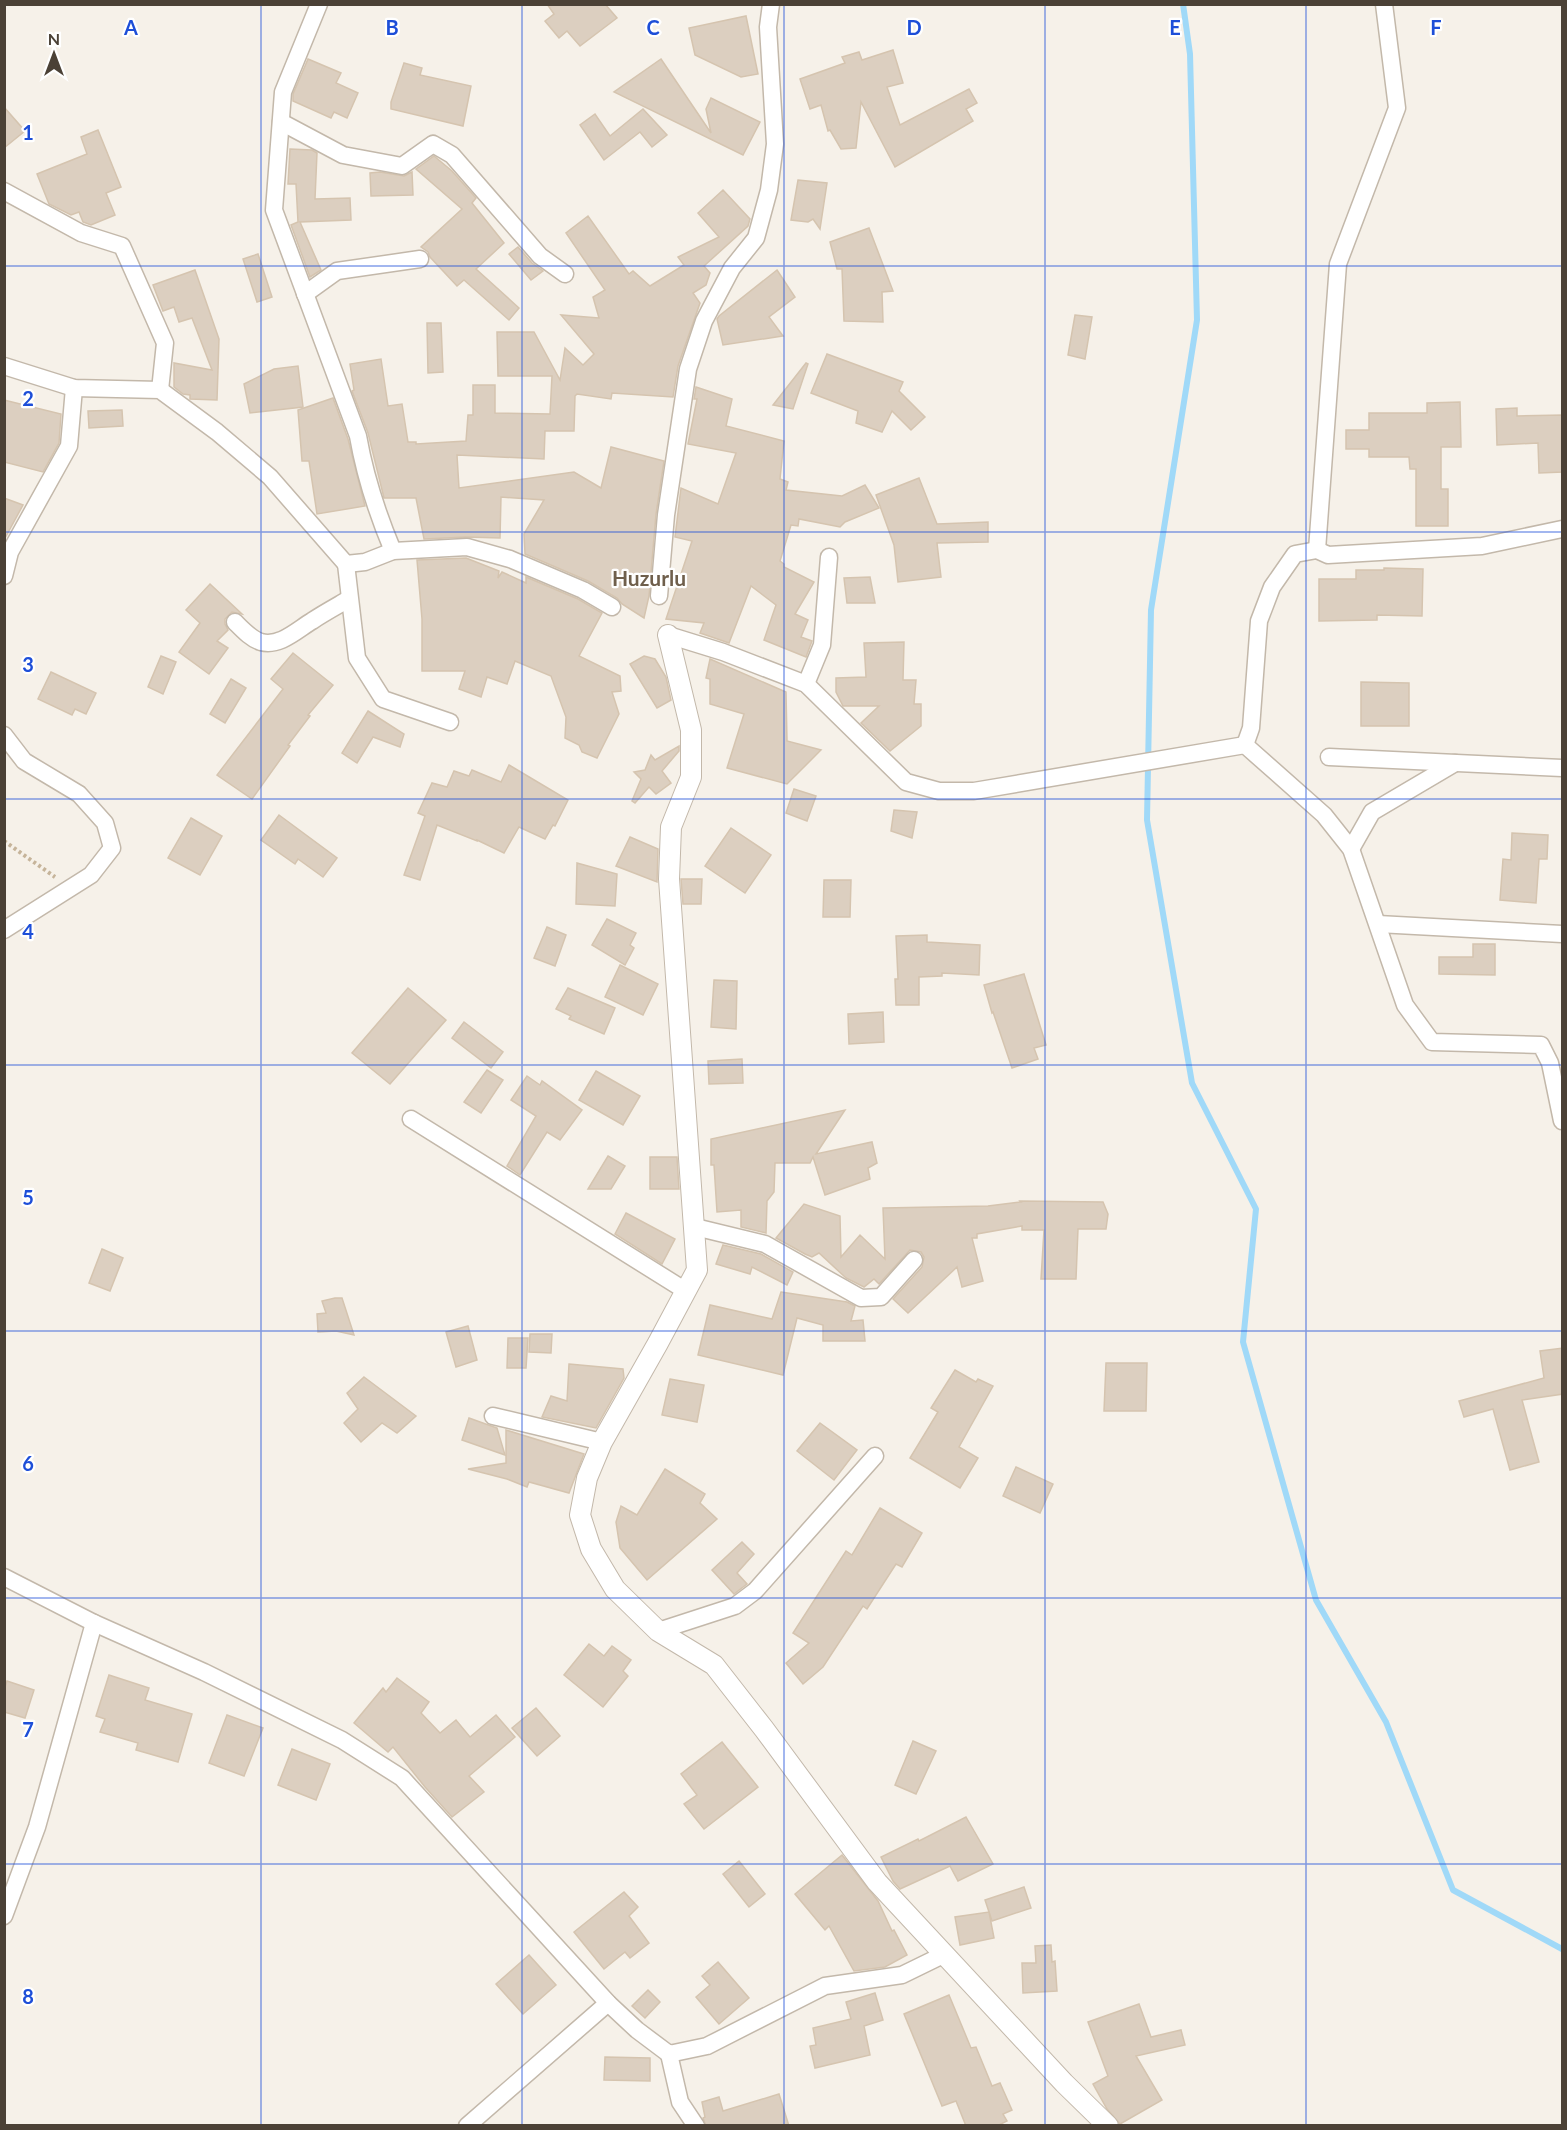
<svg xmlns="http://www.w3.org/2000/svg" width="1567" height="2130" font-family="Lato,sans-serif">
<rect width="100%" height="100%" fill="#f6f1e9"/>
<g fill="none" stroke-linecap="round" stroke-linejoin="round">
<path stroke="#a0d9f8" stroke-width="6" d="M 1183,4 L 1190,54 L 1197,320 L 1151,610 L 1147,820 L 1192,1083 L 1256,1209 L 1243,1342 L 1316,1600 L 1386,1722 L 1453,1890 L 1562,1949"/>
</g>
<g fill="#dccfc0" stroke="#d5c4af" stroke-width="1.5">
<path d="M 547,4 L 605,4 L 617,18 L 580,46 L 567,31 L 559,38 L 545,21 L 554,14 Z"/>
<path d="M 746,16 L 758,74 L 741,77 L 695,55 L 689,28 Z"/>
<path d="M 893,50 L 903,83 L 887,87 L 900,125 L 969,89 L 977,103 L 966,109 L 973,121 L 895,167 L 861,102 L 856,148 L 841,149 L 830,130 L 828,131 L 821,105 L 810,109 L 800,79 L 845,63 L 842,57 L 859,52 L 862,60 Z"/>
<path d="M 308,59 L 341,73 L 336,83 L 358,93 L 347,118 L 334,112 L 331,118 L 293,101 L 293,94 Z"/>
<path d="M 661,59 L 711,133 L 706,109 L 711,98 L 760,122 L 743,155 L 614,92 Z"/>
<path d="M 404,63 L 422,68 L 420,75 L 471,86 L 463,126 L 391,109 L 391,102 Z"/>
<path d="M 4,107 L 25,131 L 4,148 Z"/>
<path d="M 643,109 L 667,135 L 652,147 L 640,132 L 604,160 L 580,125 L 595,114 L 610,136 Z"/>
<path d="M 98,130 L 121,187 L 106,193 L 115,215 L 91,225 L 83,222 L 79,212 L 71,215 L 49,204 L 37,174 L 87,154 L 81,137 Z"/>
<path d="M 290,149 L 312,150 L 317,153 L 315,199 L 350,198 L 351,220 L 300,222 L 321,270 L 310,277 L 291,225 L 298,222 L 296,184 L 288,184 Z"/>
<path d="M 434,156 L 452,171 L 476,198 L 472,203 L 504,243 L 476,269 L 519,308 L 509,320 L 464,280 L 457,286 L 430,257 L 428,252 L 421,247 L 462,209 L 416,169 Z"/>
<path d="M 380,172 L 404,176 L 412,172 L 413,195 L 371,196 L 370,173 Z"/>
<path d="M 798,180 L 827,183 L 820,229 L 813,219 L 808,222 L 791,220 Z"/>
<path d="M 723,190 L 750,219 L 748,226 L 704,266 L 710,273 L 706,285 L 693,293 L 700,303 L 678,366 L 673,397 L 612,393 L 611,399 L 577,394 L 575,396 L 574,431 L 545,431 L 544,459 L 457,455 L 459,488 L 574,472 L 601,488 L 611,447 L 664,461 L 656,514 L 649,596 L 644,618 L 622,604 L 617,598 L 588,581 L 525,554 L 524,534 L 544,500 L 501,497 L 500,538 L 466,537 L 424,539 L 416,498 L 384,498 L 368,433 L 352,391 L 354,390 L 350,364 L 381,359 L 388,406 L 402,404 L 408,442 L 416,442 L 416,444 L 466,441 L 468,415 L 473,415 L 473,385 L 495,385 L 495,413 L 550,414 L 552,376 L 498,376 L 497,332 L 534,332 L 560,380 L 565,348 L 583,365 L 594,354 L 561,315 L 599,318 L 593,297 L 605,290 L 566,233 L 588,216 L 629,274 L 633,271 L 650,286 L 684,265 L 678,257 L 719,237 L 698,213 Z"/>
<path d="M 869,228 L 893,291 L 882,292 L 883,322 L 844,321 L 842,269 L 837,269 L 830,242 Z"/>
<path d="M 518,247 L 532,263 L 543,271 L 531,280 L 509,254 Z"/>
<path d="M 258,254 L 272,297 L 257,302 L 243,259 Z"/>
<path d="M 195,270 L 219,339 L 217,400 L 190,399 L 190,395 L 183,394 L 174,387 L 174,363 L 212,370 L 192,318 L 179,322 L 174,307 L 163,311 L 153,285 Z"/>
<path d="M 777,270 L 795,297 L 769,317 L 783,336 L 723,345 L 717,319 L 719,316 Z"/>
<path d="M 1075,315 L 1092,317 L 1085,359 L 1068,355 Z"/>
<path d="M 427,323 L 441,323 L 443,372 L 428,373 Z"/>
<path d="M 827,354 L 903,382 L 899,391 L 925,417 L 911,430 L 892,411 L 882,432 L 856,423 L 858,411 L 811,393 Z"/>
<path d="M 806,363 L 808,364 L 793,409 L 773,405 Z"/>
<path d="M 298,366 L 303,407 L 250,413 L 244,384 L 274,369 Z"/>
<path d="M 696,387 L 732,399 L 726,426 L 784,441 L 780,479 L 788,482 L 786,490 L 842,496 L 865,485 L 879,508 L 845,522 L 840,527 L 799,519 L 798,526 L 791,525 L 780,561 L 784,564 L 784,567 L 814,582 L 795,614 L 808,620 L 801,637 L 812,641 L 806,657 L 764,640 L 776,605 L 751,586 L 729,643 L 700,633 L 704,623 L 666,619 L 692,541 L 675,537 L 681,488 L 718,504 L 736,453 L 688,444 L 697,399 L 694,399 Z"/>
<path d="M 333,398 L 348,439 L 365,506 L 317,514 L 309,461 L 302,461 L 298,410 Z"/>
<path d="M 4,400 L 61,414 L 59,443 L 43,472 L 4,462 Z"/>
<path d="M 1460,402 L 1461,447 L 1441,447 L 1441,489 L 1448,489 L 1448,526 L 1416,526 L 1416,469 L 1410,469 L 1409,457 L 1369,457 L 1369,449 L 1346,449 L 1346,430 L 1369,430 L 1369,413 L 1427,413 L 1427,403 Z"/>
<path d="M 1517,408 L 1517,416 L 1563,415 L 1563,472 L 1539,473 L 1538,443 L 1497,445 L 1496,409 Z"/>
<path d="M 122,410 L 123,426 L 89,428 L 88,411 Z"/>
<path d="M 919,478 L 937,524 L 988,522 L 988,542 L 937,543 L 941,577 L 898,582 L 894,545 L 876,495 Z"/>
<path d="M 4,498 L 23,505 L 4,540 Z"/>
<path d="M 466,558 L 499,571 L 498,578 L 502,572 L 526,583 L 526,577 L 578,599 L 602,613 L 579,656 L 620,676 L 621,691 L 612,692 L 619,714 L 597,758 L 582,752 L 579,745 L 565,738 L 566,717 L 551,676 L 515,661 L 507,684 L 487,677 L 481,697 L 459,689 L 465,671 L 422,671 L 422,619 L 417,560 Z"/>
<path d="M 1384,568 L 1423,569 L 1422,616 L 1377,615 L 1377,620 L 1319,621 L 1319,579 L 1356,579 L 1356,570 L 1384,570 Z"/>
<path d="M 870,577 L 875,603 L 847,603 L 844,578 Z"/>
<path d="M 210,584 L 242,614 L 232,612 L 225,619 L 225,624 L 228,630 L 217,641 L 228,648 L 209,674 L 179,652 L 200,623 L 186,610 Z"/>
<path d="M 904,642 L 903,680 L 916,680 L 914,704 L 921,704 L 921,726 L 890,751 L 861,723 L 879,706 L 843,706 L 836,692 L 836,678 L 866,677 L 864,643 Z"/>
<path d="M 293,653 L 333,685 L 308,715 L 310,716 L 288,745 L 290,746 L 252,799 L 217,775 L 283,689 L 271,679 Z"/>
<path d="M 161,656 L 176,662 L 163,694 L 148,687 Z"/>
<path d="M 644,656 L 655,659 L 666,677 L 671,700 L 657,708 L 630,664 Z"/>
<path d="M 710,659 L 786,692 L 787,741 L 821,750 L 787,784 L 727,768 L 744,714 L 710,704 L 710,679 L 706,678 Z"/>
<path d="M 51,672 L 96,693 L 86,714 L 75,709 L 72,715 L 38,699 Z"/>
<path d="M 231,679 L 246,688 L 225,723 L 210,714 Z"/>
<path d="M 1361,682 L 1409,683 L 1409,726 L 1361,726 Z"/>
<path d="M 368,711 L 404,734 L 400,747 L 373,737 L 357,763 L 342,753 Z"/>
<path d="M 679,746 L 679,751 L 662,771 L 671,783 L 656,794 L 649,787 L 635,803 L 632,801 L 641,779 L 634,772 L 645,770 L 651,755 L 655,760 Z"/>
<path d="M 509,765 L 568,800 L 555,826 L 553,825 L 545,839 L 519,827 L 504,853 L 477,840 L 477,841 L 437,825 L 420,880 L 404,875 L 425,816 L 418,813 L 432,783 L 447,787 L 454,771 L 469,776 L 472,770 L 501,782 Z"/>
<path d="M 794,789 L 816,796 L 807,821 L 786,813 Z"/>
<path d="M 894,810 L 917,812 L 912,838 L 891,831 Z"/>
<path d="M 279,815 L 337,858 L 323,877 L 298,859 L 295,864 L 261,840 Z"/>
<path d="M 191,818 L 222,836 L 200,875 L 168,858 Z"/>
<path d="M 731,828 L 771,855 L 745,893 L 705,866 Z"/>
<path d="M 1512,833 L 1548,835 L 1547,859 L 1539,859 L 1536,903 L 1500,900 L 1503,859 L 1511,860 Z"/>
<path d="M 630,837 L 658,849 L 657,882 L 616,866 Z"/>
<path d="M 577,863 L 617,874 L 615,906 L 576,904 Z"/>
<path d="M 681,879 L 702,879 L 701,904 L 683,904 Z"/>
<path d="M 824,880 L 851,880 L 850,917 L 823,917 Z"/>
<path d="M 607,919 L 636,933 L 630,945 L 634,948 L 625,965 L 592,945 Z"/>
<path d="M 547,927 L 566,935 L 555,966 L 534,958 Z"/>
<path d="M 927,935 L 927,942 L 980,945 L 979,975 L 942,973 L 942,976 L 919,977 L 919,1005 L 896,1005 L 895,979 L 898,979 L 896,936 Z"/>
<path d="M 1473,944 L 1495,944 L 1495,975 L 1439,974 L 1439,957 L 1473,957 Z"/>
<path d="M 620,965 L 658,984 L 643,1015 L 605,997 Z"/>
<path d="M 1024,974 L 1046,1045 L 1034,1048 L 1038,1059 L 1012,1068 L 993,1012 L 992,1013 L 984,985 Z"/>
<path d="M 714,980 L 737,981 L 736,1029 L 711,1027 Z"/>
<path d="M 408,988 L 446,1020 L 390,1084 L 352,1053 Z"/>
<path d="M 568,988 L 615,1008 L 604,1034 L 569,1019 L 571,1016 L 556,1009 Z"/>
<path d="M 883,1012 L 884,1042 L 849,1044 L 848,1014 Z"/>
<path d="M 464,1022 L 503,1052 L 491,1068 L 452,1038 Z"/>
<path d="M 742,1059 L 743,1083 L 709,1084 L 708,1061 Z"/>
<path d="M 487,1070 L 503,1080 L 481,1113 L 464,1102 Z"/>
<path d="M 596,1071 L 640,1096 L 623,1125 L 579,1100 Z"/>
<path d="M 527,1076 L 540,1085 L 542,1081 L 582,1110 L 560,1140 L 547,1132 L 520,1175 L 507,1166 L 536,1116 L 511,1100 Z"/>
<path d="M 845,1110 L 816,1154 L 872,1142 L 877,1163 L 868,1168 L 870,1179 L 825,1195 L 813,1157 L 810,1163 L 775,1163 L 774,1192 L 767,1201 L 766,1233 L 741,1227 L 741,1210 L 717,1212 L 714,1165 L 711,1165 L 711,1139 Z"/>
<path d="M 608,1156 L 625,1166 L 611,1189 L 588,1189 Z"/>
<path d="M 650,1157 L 677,1157 L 679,1189 L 650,1189 Z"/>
<path d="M 1020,1201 L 1103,1202 L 1108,1214 L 1106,1229 L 1078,1229 L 1076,1279 L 1041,1279 L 1044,1230 L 1022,1230 L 1022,1226 L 977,1234 L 977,1238 L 972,1238 L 983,1281 L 962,1287 L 957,1267 L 908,1313 L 893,1299 L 922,1267 L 924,1257 L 921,1252 L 910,1250 L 879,1284 L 874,1279 L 864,1287 L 846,1278 L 819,1253 L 812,1257 L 805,1254 L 776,1238 L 804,1204 L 840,1216 L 841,1257 L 860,1235 L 885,1259 L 883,1208 L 988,1206 L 1021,1202 Z"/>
<path d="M 626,1213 L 675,1239 L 662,1264 L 615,1234 Z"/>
<path d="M 723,1245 L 761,1254 L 793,1272 L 787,1285 L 752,1267 L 750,1274 L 716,1264 Z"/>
<path d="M 102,1249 L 123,1258 L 110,1291 L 89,1283 Z"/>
<path d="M 781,1292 L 847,1302 L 855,1306 L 851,1321 L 863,1320 L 865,1341 L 823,1341 L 823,1325 L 797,1318 L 783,1375 L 698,1355 L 710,1305 L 772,1319 Z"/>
<path d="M 335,1298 L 342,1298 L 354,1335 L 336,1331 L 318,1332 L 317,1314 L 326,1313 L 322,1301 Z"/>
<path d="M 468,1326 L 477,1360 L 456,1367 L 446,1332 Z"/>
<path d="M 530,1334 L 552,1334 L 551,1353 L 529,1352 Z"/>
<path d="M 508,1338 L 528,1338 L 526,1368 L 507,1368 Z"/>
<path d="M 1563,1348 L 1563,1394 L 1522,1400 L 1539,1462 L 1510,1470 L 1493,1409 L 1464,1417 L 1459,1401 L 1544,1378 L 1540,1351 Z"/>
<path d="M 1106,1363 L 1147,1363 L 1146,1411 L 1104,1411 Z"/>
<path d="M 569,1364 L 623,1369 L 624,1378 L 596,1428 L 542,1417 L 551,1396 L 567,1401 Z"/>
<path d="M 955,1370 L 976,1382 L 978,1379 L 993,1386 L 959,1447 L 978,1458 L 960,1488 L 910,1458 L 938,1412 L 931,1408 Z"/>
<path d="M 364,1377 L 416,1416 L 397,1433 L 382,1423 L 361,1442 L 344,1423 L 358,1409 L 347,1393 Z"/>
<path d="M 670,1379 L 704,1385 L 697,1422 L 662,1415 Z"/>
<path d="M 469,1418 L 497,1428 L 505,1455 L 462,1440 Z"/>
<path d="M 820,1423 L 857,1450 L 834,1480 L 797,1451 Z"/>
<path d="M 506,1430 L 584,1454 L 569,1493 L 529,1482 L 527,1487 L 507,1479 L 468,1469 L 506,1463 Z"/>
<path d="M 1016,1467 L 1053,1484 L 1040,1513 L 1003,1496 Z"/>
<path d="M 665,1469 L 705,1494 L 700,1503 L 717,1519 L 647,1580 L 620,1548 L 616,1522 L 621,1506 L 637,1515 Z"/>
<path d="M 880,1508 L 922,1533 L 902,1567 L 896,1564 L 867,1609 L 863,1606 L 823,1667 L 803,1684 L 786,1663 L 809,1643 L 793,1633 L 846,1551 L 852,1555 Z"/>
<path d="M 742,1542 L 754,1554 L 737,1573 L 747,1584 L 734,1594 L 712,1570 Z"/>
<path d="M 589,1644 L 604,1656 L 612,1646 L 631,1660 L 623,1671 L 628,1676 L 603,1707 L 564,1675 Z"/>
<path d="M 109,1675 L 149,1688 L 145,1700 L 192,1714 L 178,1762 L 136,1750 L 138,1743 L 100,1732 L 105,1719 L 96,1716 Z"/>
<path d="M 397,1678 L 429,1702 L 421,1713 L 440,1733 L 456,1720 L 470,1737 L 496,1715 L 515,1737 L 469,1776 L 484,1792 L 452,1817 L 425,1787 L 393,1747 L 388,1752 L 354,1723 L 383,1688 L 386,1692 Z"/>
<path d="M 7,1681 L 34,1690 L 25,1718 L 4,1712 L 4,1690 Z"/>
<path d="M 536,1708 L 560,1736 L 537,1756 L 512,1728 Z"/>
<path d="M 227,1715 L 263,1728 L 244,1776 L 209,1763 Z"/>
<path d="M 913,1741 L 936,1751 L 916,1794 L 895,1785 Z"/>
<path d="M 722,1742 L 758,1787 L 704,1829 L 684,1804 L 697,1795 L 681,1774 Z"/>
<path d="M 292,1749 L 330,1764 L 316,1800 L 278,1785 Z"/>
<path d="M 966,1817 L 993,1864 L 958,1881 L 950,1866 L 900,1889 L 893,1881 L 881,1857 L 918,1839 L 919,1841 Z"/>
<path d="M 842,1855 L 878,1901 L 892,1931 L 894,1930 L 907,1955 L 885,1967 L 854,1971 L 829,1926 L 825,1930 L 795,1894 Z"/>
<path d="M 739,1861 L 765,1894 L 749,1907 L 723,1874 Z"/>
<path d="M 1024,1887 L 1031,1908 L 992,1921 L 985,1900 Z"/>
<path d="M 624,1892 L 638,1907 L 629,1916 L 649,1943 L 630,1958 L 625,1952 L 604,1969 L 574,1932 Z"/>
<path d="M 989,1912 L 994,1938 L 960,1945 L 955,1917 Z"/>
<path d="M 1051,1945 L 1052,1962 L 1055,1961 L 1057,1991 L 1023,1993 L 1022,1963 L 1036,1963 L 1035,1946 Z"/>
<path d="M 529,1955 L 556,1985 L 523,2014 L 496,1984 Z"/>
<path d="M 718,1962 L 749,1998 L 719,2024 L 696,1997 L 710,1985 L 702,1976 Z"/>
<path d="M 648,1990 L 660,2002 L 645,2018 L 632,2006 Z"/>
<path d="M 875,1993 L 883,2020 L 864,2026 L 870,2055 L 815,2068 L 810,2046 L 816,2045 L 813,2028 L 851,2019 L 846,2002 Z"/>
<path d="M 949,1995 L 971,2048 L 976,2047 L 992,2086 L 1000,2083 L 1012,2110 L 1003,2114 L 1007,2121 L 997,2126 L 966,2126 L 956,2101 L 942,2106 L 904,2014 Z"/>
<path d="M 1139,2004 L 1151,2037 L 1181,2030 L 1185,2045 L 1136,2056 L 1162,2100 L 1120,2124 L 1107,2109 L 1093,2084 L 1108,2076 L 1088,2022 Z"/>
<path d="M 605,2057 L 650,2058 L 650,2081 L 604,2080 Z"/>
<path d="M 779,2094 L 789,2126 L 706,2126 L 703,2118 L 705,2117 L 702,2102 L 719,2097 L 723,2111 Z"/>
</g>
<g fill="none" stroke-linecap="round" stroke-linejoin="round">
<defs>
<g id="minor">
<path d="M 319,4 L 283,92 L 274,210 L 358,436 C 365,476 377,513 393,551"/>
<path d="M 281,122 L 343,155 L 402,166 L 433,144 L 452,155 L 540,256 L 565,274"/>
<path d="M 4,191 L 81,233 L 122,246 L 165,343 L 160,390"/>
<path d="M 305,294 L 337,271 L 420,259"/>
<path d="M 4,366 L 74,388 L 160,390 L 217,432 L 270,477 L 346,564 L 365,562 L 393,551 L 467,547 L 510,559 L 583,590 L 612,607"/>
<path d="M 1317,550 L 1338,264 L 1397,108 L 1384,4"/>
<path d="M 346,564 L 357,658 L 383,699 L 450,722"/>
<path d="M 4,576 L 10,552 L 69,446 L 74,388"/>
<path d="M 659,596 L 666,515 L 688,369 L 704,321 L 732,268 L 756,238 L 769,190 L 775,144 L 768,27 L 771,4"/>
<path d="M 235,622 C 242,629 251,639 261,642 C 280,647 297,630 312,621 C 324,613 337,606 349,599"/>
<path d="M 668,635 L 723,652 L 806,684 L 906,782 L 939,791 L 974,791 L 1245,745"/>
<path d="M 806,684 L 822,645 L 829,557"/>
<path d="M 4,735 L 24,761 L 79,794 L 105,823 L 112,848 L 91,875 L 4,930"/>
<path d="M 1245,745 L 1324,815 L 1351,849 L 1405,1005 L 1432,1042 L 1541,1045 L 1550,1063 L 1562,1121"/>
<path d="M 1245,745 L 1251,728 L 1259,621 L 1272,587 L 1295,554 L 1317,550 L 1328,555 L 1482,546 L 1562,529"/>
<path d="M 1329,757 L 1562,768"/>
<path d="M 1351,849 L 1372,812 L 1455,763"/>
<path d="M 1378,924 L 1562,934"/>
<path d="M 411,1119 L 686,1291"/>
<path d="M 695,1227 L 765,1244 L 861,1298 L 881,1297 L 914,1260"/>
<path d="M 493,1416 L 602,1442"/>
<path d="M 4,1577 L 94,1623 L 204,1672 L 342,1740 L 402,1778 L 608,2003 L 637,2030 L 669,2054 L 707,2046 L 825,1986 L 902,1975 L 943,1955"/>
<path d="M 658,1631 L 735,1606 L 755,1591 L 875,1456"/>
<path d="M 4,1916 L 37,1827 L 94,1623"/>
<path d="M 669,2054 L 680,2102 L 696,2126"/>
<path d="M 467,2126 L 608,2003"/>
</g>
<path id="tertiary" d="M 668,635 L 691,730 L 691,777 L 671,827 L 669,879 L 697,1270 L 658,1343 L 602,1442 L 587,1478 L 580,1515 L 591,1549 L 615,1589 L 658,1631 L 714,1665 L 764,1729 L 877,1882 L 1064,2083 L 1108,2126"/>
</defs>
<use href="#minor" stroke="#c3b8aa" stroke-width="19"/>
<use href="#tertiary" stroke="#c3b8aa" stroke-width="22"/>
<path stroke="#c6b49a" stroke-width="4" stroke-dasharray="3 3" stroke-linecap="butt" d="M 4,841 L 55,877"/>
<use href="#minor" stroke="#fff" stroke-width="16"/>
<use href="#tertiary" stroke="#fff" stroke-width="20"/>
</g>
<path fill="none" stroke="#1d4ed8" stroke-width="1.5" stroke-opacity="0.55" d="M 261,4 L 261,2126M 522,4 L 522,2126M 784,4 L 784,2126M 1045,4 L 1045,2126M 1306,4 L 1306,2126M 4,266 L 1562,266M 4,532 L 1562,532M 4,799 L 1562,799M 4,1065 L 1562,1065M 4,1331 L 1562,1331M 4,1598 L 1562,1598M 4,1864 L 1562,1864"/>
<g text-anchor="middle" stroke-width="4.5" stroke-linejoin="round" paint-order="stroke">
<g font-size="21" font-weight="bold" fill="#6f5f4c" stroke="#fff">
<text x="649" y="586">Huzurlu</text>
</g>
</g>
<g font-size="20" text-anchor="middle" font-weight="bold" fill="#1d4ed8" stroke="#fff" stroke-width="4.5" stroke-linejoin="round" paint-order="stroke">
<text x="131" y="35">A</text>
<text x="392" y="35">B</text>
<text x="653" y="35">C</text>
<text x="914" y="35">D</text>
<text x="1175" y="35">E</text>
<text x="1436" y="35">F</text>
<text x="28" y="140">1</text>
<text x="28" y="406">2</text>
<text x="28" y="672">3</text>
<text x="28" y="939">4</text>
<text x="28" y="1205">5</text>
<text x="28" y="1471">6</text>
<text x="28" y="1737">7</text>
<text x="28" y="2004">8</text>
</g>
<rect width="1567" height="2130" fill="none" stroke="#4b4136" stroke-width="12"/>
<g transform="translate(54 54)" stroke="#ffffff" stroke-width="4.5" paint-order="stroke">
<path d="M0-4.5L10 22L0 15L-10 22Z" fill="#4b4136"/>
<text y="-9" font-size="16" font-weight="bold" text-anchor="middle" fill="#4b4136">N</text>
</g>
</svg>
